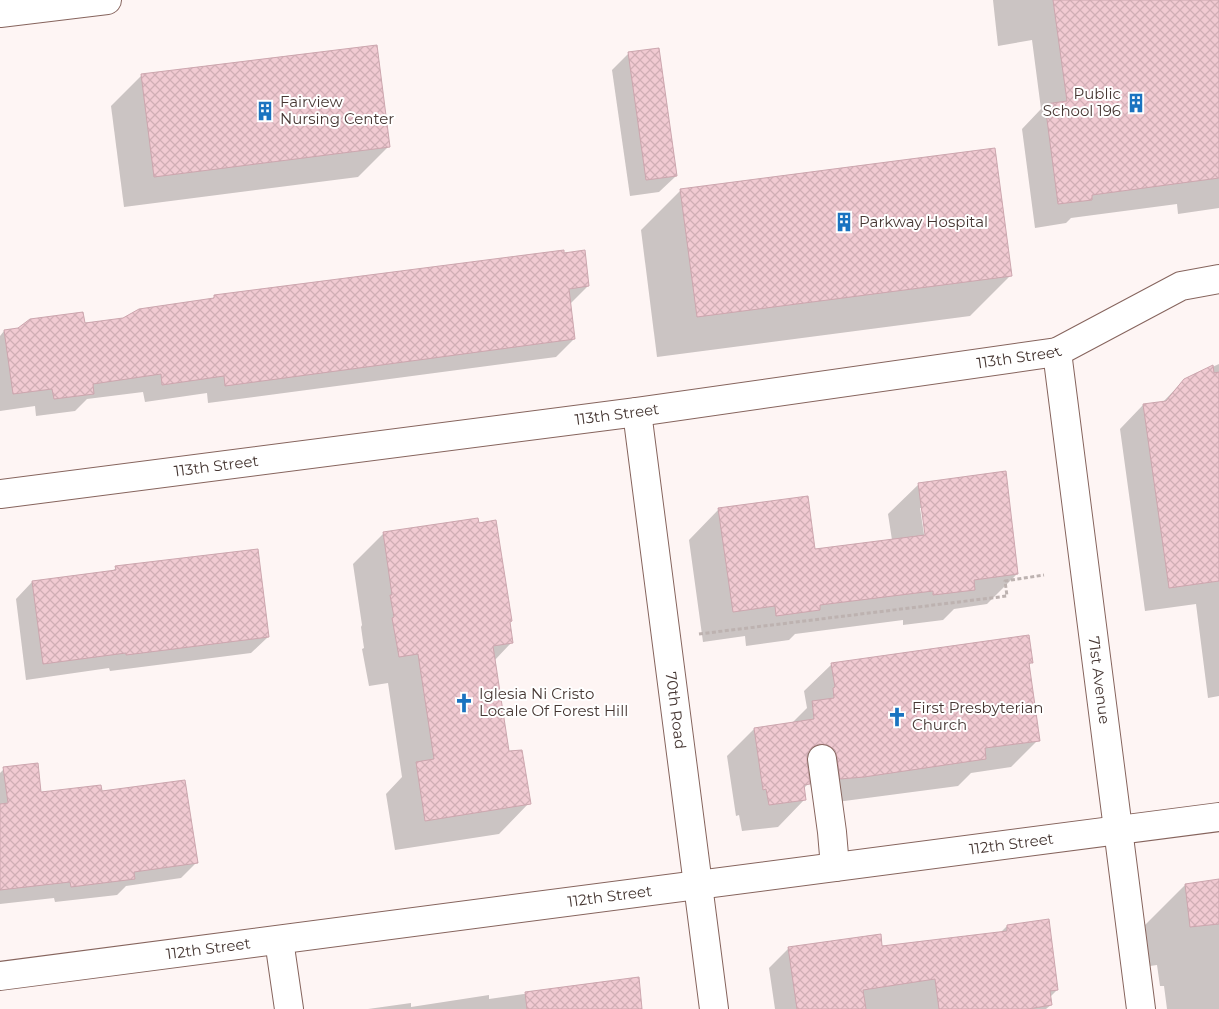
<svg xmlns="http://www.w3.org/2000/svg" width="1219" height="1009" font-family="Montserrat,sans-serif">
<defs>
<pattern id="building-cross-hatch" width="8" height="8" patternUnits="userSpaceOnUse" patternTransform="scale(1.25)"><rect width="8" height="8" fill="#f1cad2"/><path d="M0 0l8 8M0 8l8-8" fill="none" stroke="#d0aeb5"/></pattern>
</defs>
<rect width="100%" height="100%" fill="#fef5f4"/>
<g fill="#0003" fill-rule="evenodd">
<path d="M 993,0 L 1219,0 L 1219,208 L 1178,214 L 1177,204 L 1071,218 L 1066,223 L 1035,228 L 1022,129 L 1041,109 L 1032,40 L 998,46 Z"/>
<path d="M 629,53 L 676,176 L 659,192 L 630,196 L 612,70 Z"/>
<path d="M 141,76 L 389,146 L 358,177 L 124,207 L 111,106 Z"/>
<path d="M 681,190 L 1010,276 L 970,316 L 657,357 L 641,230 Z"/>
<path d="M 588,286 L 570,304 L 574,339 L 556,357 L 208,403 L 207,393 L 145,402 L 143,392 L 87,399 L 75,411 L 36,416 L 35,406 L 0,411 L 0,336 L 4,331 L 124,319 L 211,300 L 214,297 Z"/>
<path d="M 1219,364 L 1219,696 L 1208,698 L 1196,604 L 1145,611 L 1120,429 L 1143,405 L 1162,403 L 1184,380 Z"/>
<path d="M 919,484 L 1017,574 L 987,604 L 954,609 L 943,620 L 903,625 L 903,620 L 795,634 L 789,640 L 746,646 L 745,636 L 703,642 L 689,540 L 719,509 L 814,551 L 892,540 L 888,514 ZM 920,508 L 923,508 L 927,541 L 925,541 Z"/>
<path d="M 383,534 L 509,622 L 512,642 L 494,661 L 508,753 L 529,803 L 499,834 L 395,850 L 386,794 L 402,777 L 388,683 L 369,686 L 362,649 L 364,648 L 361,627 L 362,625 L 353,564 Z"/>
<path d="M 116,568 L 268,637 L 251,653 L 110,671 L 109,668 L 26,680 L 16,599 L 32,582 L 111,572 Z"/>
<path d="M 1032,662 L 1028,666 L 1038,740 L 1011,767 L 971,773 L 958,786 L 814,805 L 810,782 L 803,789 L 805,799 L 778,827 L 742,831 L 739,815 L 736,816 L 727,756 L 754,729 L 791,724 L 807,708 L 804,691 L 832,664 Z"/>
<path d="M 4,769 L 40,794 L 101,793 L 197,862 L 181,878 L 126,886 L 117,895 L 55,902 L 54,898 L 0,904 L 0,773 Z"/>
<path d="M 1219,880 L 1219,1009 L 1167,1009 L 1164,986 L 1160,986 L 1157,965 L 1150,966 L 1145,925 L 1185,885 Z"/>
<path d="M 1007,926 L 1057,990 L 1050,997 L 1051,1005 L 1046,1009 L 775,1009 L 769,968 L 789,948 L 881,947 L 1000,933 Z"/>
<path d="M 638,978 L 641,1009 L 368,1009 L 411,1003 L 411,1007 L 489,995 L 489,999 Z"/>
</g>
<g fill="url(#building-cross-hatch)" stroke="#cca6ae">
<path d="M 1053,0 L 1219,0 L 1219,178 L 1092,195 L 1092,200 L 1058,204 L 1045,104 L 1067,101 Z"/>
<path d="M 377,45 L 390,147 L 154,177 L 141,74 Z"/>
<path d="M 659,48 L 677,176 L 646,180 L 628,52 Z"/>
<path d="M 995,148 L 1012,276 L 697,317 L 680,189 Z"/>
<path d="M 564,250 L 564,253 L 585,250 L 589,286 L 569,289 L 575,339 L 225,386 L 224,376 L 162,385 L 161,374 L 93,384 L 94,394 L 54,399 L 52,389 L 13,394 L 4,330 L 18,328 L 30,319 L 83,312 L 85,323 L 123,318 L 139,309 L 214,298 L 214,295 Z"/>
<path d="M 1213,365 L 1214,373 L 1219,372 L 1219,581 L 1169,588 L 1143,404 L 1166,401 L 1184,379 Z"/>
<path d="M 1006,471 L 1018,574 L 974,580 L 975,590 L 933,595 L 933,591 L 820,605 L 820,610 L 776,616 L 775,606 L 733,612 L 718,508 L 808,496 L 815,549 L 925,535 L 918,483 Z"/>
<path d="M 478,518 L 479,523 L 496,520 L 512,621 L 510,622 L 513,643 L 493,646 L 509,751 L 522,750 L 531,804 L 425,821 L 416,762 L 434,759 L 418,654 L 399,657 L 392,618 L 394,617 L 390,595 L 392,595 L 383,532 Z"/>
<path d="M 258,549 L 269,637 L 126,655 L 126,653 L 43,664 L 32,581 L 116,570 L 115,566 Z"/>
<path d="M 1029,635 L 1033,663 L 1029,663 L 1040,741 L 985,748 L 986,759 L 864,777 L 840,779 L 837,757 L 835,750 L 828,745 L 819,744 L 812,747 L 807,754 L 807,761 L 810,784 L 804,785 L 806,800 L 769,805 L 766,789 L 763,790 L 754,728 L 814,719 L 812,701 L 834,698 L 833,688 L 835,687 L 831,663 Z"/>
<path d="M 38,763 L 41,792 L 101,785 L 102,791 L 185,780 L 198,863 L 134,872 L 135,879 L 71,887 L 70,882 L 0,890 L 0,804 L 8,803 L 3,767 Z"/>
<path d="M 1219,879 L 1219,924 L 1190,927 L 1185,884 Z"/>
<path d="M 1049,919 L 1058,990 L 1050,991 L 1052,1005 L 1028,1009 L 939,1009 L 935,979 L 863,990 L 866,1009 L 797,1009 L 788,947 L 881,934 L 882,946 L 1007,931 L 1007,925 Z"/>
<path d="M 639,977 L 642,1009 L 527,1009 L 525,992 Z"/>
</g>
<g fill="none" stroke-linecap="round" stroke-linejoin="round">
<defs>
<g id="minor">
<path d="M 0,13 L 107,0"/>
<path id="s1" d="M 1057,352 L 1141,1009"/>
<path id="s2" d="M 637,412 L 714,1009"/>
<path id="s3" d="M 0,494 L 637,412 L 1057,352 L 1181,286 L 1219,279"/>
<path d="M 822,759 L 832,832 L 835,867"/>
<path d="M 279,940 L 289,1009"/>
<path id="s4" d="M 0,976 L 1219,817"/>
</g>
</defs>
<use href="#minor" stroke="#86645d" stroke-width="30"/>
<path stroke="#bdb2b0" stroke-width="3" stroke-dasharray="4 2.5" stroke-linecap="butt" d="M 699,634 L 1007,596 L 1005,581 L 1044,575"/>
<use href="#minor" stroke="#fff" stroke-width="28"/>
</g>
<defs>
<symbol id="building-bare" viewBox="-9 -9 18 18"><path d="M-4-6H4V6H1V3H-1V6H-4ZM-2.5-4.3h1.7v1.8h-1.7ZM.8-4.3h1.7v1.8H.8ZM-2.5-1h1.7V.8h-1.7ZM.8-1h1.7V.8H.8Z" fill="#1a73c0" stroke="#fff" stroke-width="2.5" paint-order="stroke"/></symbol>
<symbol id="church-bare" viewBox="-9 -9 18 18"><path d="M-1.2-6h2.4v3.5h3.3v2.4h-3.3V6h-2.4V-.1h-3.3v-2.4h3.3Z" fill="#1a73c0" stroke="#fff" stroke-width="2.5" paint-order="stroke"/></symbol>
</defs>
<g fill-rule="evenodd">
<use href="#building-bare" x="1122" y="89" width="28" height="28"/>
<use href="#building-bare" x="251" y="97" width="28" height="28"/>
<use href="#building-bare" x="830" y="208" width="28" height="28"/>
<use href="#church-bare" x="450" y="689" width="28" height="28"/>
<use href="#church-bare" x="883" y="703" width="28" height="28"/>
</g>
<g text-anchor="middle" stroke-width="4" stroke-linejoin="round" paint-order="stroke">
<g font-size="15" fill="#463733" stroke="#fff" text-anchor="start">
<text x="1121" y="99" text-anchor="end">Public<tspan x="1121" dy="17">School 196</tspan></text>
<text x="280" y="107">Fairview<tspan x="280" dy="17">Nursing Center</tspan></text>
<text x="859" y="227">Parkway Hospital</text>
<text x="479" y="699">Iglesia Ni Cristo<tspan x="479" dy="17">Locale Of Forest Hill</tspan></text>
<text x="912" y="713">First Presbyterian<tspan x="912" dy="17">Church</tspan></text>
</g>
<g font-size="15" fill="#463733" stroke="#fff">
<text dy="5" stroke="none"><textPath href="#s3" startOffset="1028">113th Street</textPath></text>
<text dy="5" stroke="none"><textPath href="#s3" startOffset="622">113th Street</textPath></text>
<text dy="5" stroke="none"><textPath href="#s3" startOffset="218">113th Street</textPath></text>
<text dy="5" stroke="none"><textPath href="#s1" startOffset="331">71st Avenue</textPath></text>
<text dy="5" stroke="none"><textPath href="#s2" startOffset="301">70th Road</textPath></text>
<text dy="5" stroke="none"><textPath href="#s4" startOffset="1020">112th Street</textPath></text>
<text dy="5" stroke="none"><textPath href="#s4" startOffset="615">112th Street</textPath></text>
<text dy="5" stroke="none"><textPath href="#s4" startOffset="210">112th Street</textPath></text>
</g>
</g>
</svg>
